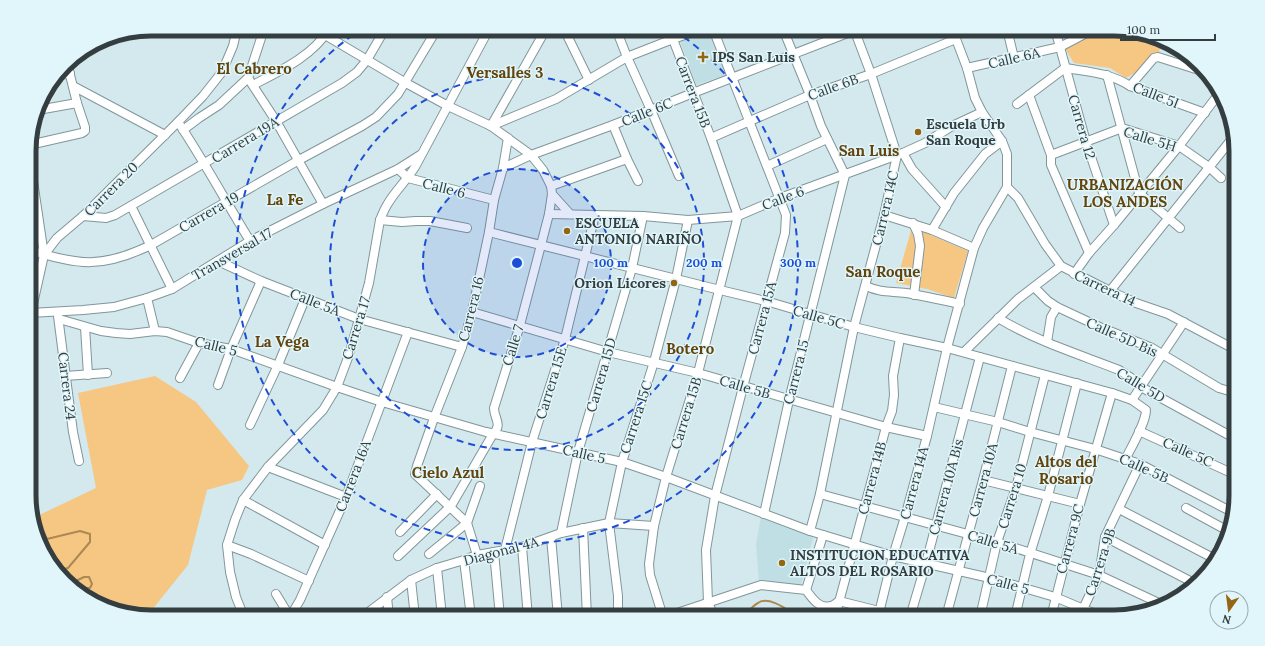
<svg xmlns="http://www.w3.org/2000/svg" width="1265" height="646" font-family="Lora,serif">
<rect width="100%" height="100%" fill="#d3e9ed"/>
<g fill="#bfdfe5">
<path d="M 711,31 L 727,74 L 696,85 L 680,41 Z"/>
<path d="M 761,517 L 814,534 L 800,589 L 759,582 L 756,544 Z"/>
</g>
<g fill="#f6c683">
<path d="M 1100,29 L 1114,29 L 1137,34 L 1148,39 L 1157,39 L 1162,40 L 1159,52 L 1140,70 L 1126,78 L 1110,68 L 1074,63 L 1064,47 Z"/>
<path d="M 912,227 L 968,251 L 954,298 L 927,289 L 896,283 Z"/>
<path d="M 155,376 L 196,402 L 249,466 L 242,480 L 207,490 L 188,565 L 147,616 L 97,605 L 54,569 L 33,518 L 96,488 L 78,393 Z"/>
</g>
<g fill="none" stroke-linecap="round" stroke-linejoin="round">
<g stroke="#ac8953" stroke-width="2">
<path d="M 39,533 L 44,533 L 47,539 L 80,531 L 90,534 L 90,542 L 68,568 L 56,571"/>
<path d="M 64,578 L 76,581 L 84,577 L 89,577 L 92,584 L 90,588 L 83,588 L 80,591"/>
<path d="M 96,603 L 102,606"/>
<path d="M 744,617 C 748,612 752,606 758,603 C 769,595 789,611 799,617"/>
</g>
<defs>
<g id="minor">
<path d="M 315,29 L 406,83 L 448,106 L 491,126 L 531,155 L 543,170 L 551,186 L 552,194 L 549,214 L 541,245 L 520,325 L 494,408 C 494,419 503,424 493,434 L 451,506 L 398,556"/>
<path d="M 564,29 L 589,80"/>
<path d="M 616,29 L 627,57 L 651,110 L 679,176"/>
<path d="M 713,29 L 786,215 L 785,233 L 743,387 L 715,496 L 706,550 L 708,602 L 714,617"/>
<path d="M 1007,29 L 1014,58"/>
<path d="M 1055,29 L 1086,142 L 1114,225"/>
<path d="M 967,68 L 1060,47 L 1094,29"/>
<path d="M 1107,75 L 1139,193 L 1180,228"/>
<path d="M 58,76 L 70,73"/>
<path d="M 248,78 L 276,121 L 323,204"/>
<path d="M 253,85 C 280,71 313,56 329,29"/>
<path d="M 73,86 L 165,135"/>
<path d="M 1130,86 L 1154,58 L 1158,57 L 1205,72"/>
<path d="M 1029,95 L 1051,155 L 1051,165 L 1089,253"/>
<path d="M 1017,104 L 1065,68 C 1089,72 1110,73 1130,86 L 1205,113"/>
<path d="M 38,110 L 77,103"/>
<path d="M 178,122 C 204,161 226,202 250,241"/>
<path d="M 613,125 L 627,159 L 638,181"/>
<path d="M 491,126 L 556,99 L 627,57 L 673,39 L 702,29"/>
<path d="M 491,126 L 546,29"/>
<path d="M 183,130 L 199,118 L 219,105 L 248,78 L 264,29"/>
<path d="M 711,138 L 810,95 L 871,74 L 956,39"/>
<path d="M 29,145 L 82,133 L 85,131 L 85,127 L 77,103 L 67,63"/>
<path d="M 903,153 L 912,169 L 946,207"/>
<path d="M 29,154 L 44,255 L 31,313"/>
<path d="M 1051,155 L 1122,128 L 1179,146 L 1209,167 L 1221,178"/>
<path d="M 767,166 L 827,139"/>
<path d="M 503,168 L 531,155 L 613,125 L 693,93 L 858,29"/>
<path d="M 398,169 L 408,178 L 494,200"/>
<path d="M 551,186 L 627,159"/>
<path d="M 1007,187 L 1018,198 L 1045,244 L 1061,266 L 1110,291 L 1136,303 L 1168,314 L 1236,350"/>
<path d="M 552,194 L 570,214"/>
<path d="M 131,206 L 172,289"/>
<path d="M 549,214 L 643,216 L 688,220 L 738,216 L 780,198 L 903,153 L 925,143 L 952,126 L 982,112"/>
<path d="M 884,215 L 932,230 L 974,248"/>
<path d="M 83,216 L 106,218 L 115,215 L 342,83 L 357,72 L 367,60 L 385,29"/>
<path d="M 380,220 L 402,222 L 416,221 L 430,221 L 467,228"/>
<path d="M 913,223 L 918,234 L 920,246 L 914,295"/>
<path d="M 932,230 L 954,193 L 985,154 L 1002,141"/>
<path d="M 489,232 L 720,290 L 766,301 L 854,327 L 900,338 L 947,348 L 1112,393 L 1132,400 L 1146,410 C 1146,422 1132,446 1126,458"/>
<path d="M 30,250 C 79,266 103,268 151,245 L 299,160 L 362,126 L 376,117 L 398,94 L 437,29"/>
<path d="M 44,255 L 57,238 L 83,216 L 178,122 L 203,96 L 222,72 L 233,46 L 237,29"/>
<path d="M 218,261 L 261,281 L 359,319 L 462,347"/>
<path d="M 1074,274 L 1089,253 L 1114,225 L 1179,146 L 1218,95"/>
<path d="M 866,286 C 881,293 891,291 906,293 C 924,296 942,300 960,304"/>
<path d="M 1034,287 L 1048,301 L 1057,307 L 1102,328 L 1152,348 L 1219,388 L 1236,393"/>
<path d="M 1110,291 L 1235,135"/>
<path d="M 147,298 L 155,331"/>
<path d="M 472,312 L 608,352 L 698,373 L 886,427 L 927,436"/>
<path d="M 30,313 L 83,310 L 114,307 L 147,298 L 172,289 L 250,241 L 323,204 L 398,169 L 420,155"/>
<path d="M 58,316 L 73,432 L 79,461"/>
<path d="M 998,318 C 1036,341 1078,354 1119,370 L 1130,377 L 1141,387 L 1236,439"/>
<path d="M 59,319 L 101,331 L 116,333 L 130,334 L 155,331 L 167,332 L 199,343 L 231,349 L 337,387 L 382,402 L 486,432 L 622,462 L 666,477 L 810,531 L 893,556 L 990,578 L 1055,597 L 1103,617"/>
<path d="M 85,327 L 88,375"/>
<path d="M 1047,342 L 1051,317 L 1057,307"/>
<path d="M 964,352 L 1018,299 L 1061,266"/>
<path d="M 65,376 L 107,373"/>
<path d="M 180,378 L 199,343"/>
<path d="M 218,385 L 231,349 L 261,281"/>
<path d="M 1132,400 L 1184,322"/>
<path d="M 934,407 L 998,422 L 1030,432 L 1095,449 L 1140,464 L 1232,512"/>
<path d="M 250,425 L 278,365 L 305,299"/>
<path d="M 1139,431 L 1236,475"/>
<path d="M 268,467 L 346,497"/>
<path d="M 983,480 L 1080,504"/>
<path d="M 820,494 L 997,542 L 1099,575 L 1161,604"/>
<path d="M 243,500 L 325,545"/>
<path d="M 1186,508 L 1228,531"/>
<path d="M 1119,509 L 1215,559"/>
<path d="M 764,514 L 789,400 L 845,175 L 821,126 L 810,95 L 783,29"/>
<path d="M 583,528 L 587,617"/>
<path d="M 810,531 L 820,494 L 854,327 L 884,215 L 897,155 L 871,74 L 854,29"/>
<path d="M 400,532 L 437,494"/>
<path d="M 561,533 L 578,452 L 632,268 L 643,216"/>
<path d="M 551,537 L 558,617"/>
<path d="M 1105,537 L 1194,583"/>
<path d="M 227,545 L 251,554 L 309,581"/>
<path d="M 522,547 L 528,617"/>
<path d="M 505,550 L 532,442 L 565,339 L 595,215"/>
<path d="M 494,552 L 500,617"/>
<path d="M 1220,553 L 1224,546"/>
<path d="M 429,554 L 467,523 L 480,486"/>
<path d="M 477,555 L 467,523 L 415,474 L 417,466 L 434,418 L 462,347 L 472,312 L 489,232 L 494,200 L 503,168 L 508,138"/>
<path d="M 464,560 L 471,617"/>
<path d="M 437,568 L 442,617"/>
<path d="M 411,580 L 415,617"/>
<path d="M 806,590 L 823,535"/>
<path d="M 276,594 L 290,617"/>
<path d="M 387,597 L 389,617"/>
<path d="M 244,617 L 236,597 L 230,572 L 227,545 L 235,520 L 243,500 L 268,467 L 323,410 L 337,387 L 349,355 L 369,283 L 380,220 C 382,215 384,210 387,205 C 395,191 407,180 415,167 L 489,29"/>
<path d="M 290,617 L 300,600 L 346,497 L 408,332"/>
<path d="M 362,617 L 411,580 L 437,568 L 464,560 L 477,555 L 522,547 L 561,533 L 609,523 L 654,526"/>
<path d="M 618,617 L 618,596 L 609,523 L 622,462 L 654,362 L 676,279 L 688,220"/>
<path d="M 663,617 L 650,575 L 649,564 L 654,526 L 666,477 L 698,373 L 738,216 L 711,138 L 669,29"/>
<path d="M 665,617 L 761,585 L 806,590 C 812,598 819,609 830,606 C 833,606 836,603 839,601 L 903,617"/>
<path d="M 835,617 L 886,427 L 892,411 L 894,395 L 893,376 L 900,338"/>
<path d="M 878,617 L 893,556 L 905,517 L 927,436 L 947,348 L 974,248 L 983,228 L 1007,187 L 1007,154 L 1002,141 L 982,112 L 975,98 L 967,68 L 956,39 L 950,29"/>
<path d="M 910,617 L 926,563 L 980,357"/>
<path d="M 946,617 L 983,480 L 1012,366"/>
<path d="M 980,617 L 997,542 L 1016,488 L 1045,375"/>
<path d="M 1015,617 L 1030,554 L 1048,496 L 1077,383"/>
<path d="M 1051,617 L 1080,504 L 1112,393"/>
<path d="M 1082,617 L 1083,609 L 1099,575 L 1105,537 L 1140,464"/>
</g>
</defs>
<use href="#minor" stroke="#81969a" stroke-width="10"/>
<use href="#minor" stroke="#fff" stroke-width="8"/>
</g>
<circle cx="517" cy="263" r="94" fill="#1d4ed8" fill-opacity=".12"/>
<g fill="none" stroke="#1d4ed8" stroke-width="2" stroke-dasharray="7 5">
<circle cx="517" cy="263" r="94"/>
<circle cx="517" cy="263" r="187"/>
<path d="M674 30A281 281 0 1 1 360 30"/>
</g>
<g fill="#946614" stroke="#e0f6fa" stroke-width="1.5">
<path d="M701 51h4v4h4v4h-4v4h-4v-4h-4v-4h4z"/>
<circle cx="918" cy="132" r="4"/>
<circle cx="567" cy="231" r="4"/>
<circle cx="674" cy="283" r="4"/>
<circle cx="782" cy="563" r="4"/>
</g>
<g text-anchor="middle" stroke-width="3" stroke-linejoin="round" paint-order="stroke">
<g font-size="14" font-weight="bold" fill="#343d3f" stroke="#e0f6fa" text-anchor="start">
<text x="712" y="62">IPS San Luis</text>
<text x="926" y="129">Escuela Urb<tspan x="926" dy="16">San Roque</tspan></text>
<text x="575" y="228">ESCUELA<tspan x="575" dy="16">ANTONIO NARIÑO</tspan></text>
<text x="666" y="288" text-anchor="end">Orion Licores</text>
<text x="790" y="560">INSTITUCION EDUCATIVA<tspan x="790" dy="16">ALTOS DEL ROSARIO</tspan></text>
</g>
<g font-size="14" fill="#343d3f" stroke="#e0f6fa">
<text transform="translate(1014 58) rotate(-13)" y="5">Calle 6A</text>
<text transform="translate(833 87) rotate(-20)" y="5">Calle 6B</text>
<text transform="translate(693 92) rotate(69)" y="5">Carrera 15B</text>
<text transform="translate(1156 95) rotate(21)" y="5">Calle 5I</text>
<text transform="translate(647 112) rotate(-22)" y="5">Calle 6C</text>
<text transform="translate(1082 127) rotate(74)" y="5">Carrera 12</text>
<text transform="translate(1150 139) rotate(17)" y="5">Calle 5H</text>
<text transform="translate(245 140) rotate(-31)" y="5">Carrera 19A</text>
<text transform="translate(444 188) rotate(14)" y="5">Calle 6</text>
<text transform="translate(111 189) rotate(-45)" y="5">Carrera 20</text>
<text transform="translate(783 198) rotate(-21)" y="5">Calle 6</text>
<text transform="translate(885 208) rotate(-77)" y="5">Carrera 14C</text>
<text transform="translate(209 212) rotate(-30)" y="5">Carrera 19</text>
<text transform="translate(232 254) rotate(-30)" y="5">Transversal 17</text>
<text transform="translate(1105 288) rotate(25)" y="5">Carrera 14</text>
<text transform="translate(315 302) rotate(21)" y="5">Calle 5A</text>
<text transform="translate(471 309) rotate(-76)" y="5">Carrera 16</text>
<text transform="translate(819 317) rotate(16)" y="5">Calle 5C</text>
<text transform="translate(762 318) rotate(-75)" y="5">Carrera 15A</text>
<text transform="translate(356 328) rotate(-73)" y="5">Carrera 17</text>
<text transform="translate(1122 337) rotate(24)" y="5">Calle 5D Bis</text>
<text transform="translate(513 345) rotate(-73)" y="5">Calle 7</text>
<text transform="translate(216 346) rotate(14)" y="5">Calle 5</text>
<text transform="translate(796 372) rotate(-76)" y="5">Carrera 15</text>
<text transform="translate(601 375) rotate(-74)" y="5">Carrera 15D</text>
<text transform="translate(551 383) rotate(-73)" y="5">Carrera 15E</text>
<text transform="translate(1141 385) rotate(31)" y="5">Calle 5D</text>
<text transform="translate(67 386) rotate(83)" y="5">Carrera 24</text>
<text transform="translate(745 387) rotate(16)" y="5">Calle 5B</text>
<text transform="translate(686 413) rotate(-73)" y="5">Carrera 15B</text>
<text transform="translate(636 417) rotate(-72)" y="5">Carrera 15C</text>
<text transform="translate(1188 452) rotate(24)" y="5">Calle 5C</text>
<text transform="translate(584 454) rotate(13)" y="5">Calle 5</text>
<text transform="translate(1144 468) rotate(24)" y="5">Calle 5B</text>
<text transform="translate(353 476) rotate(-69)" y="5">Carrera 16A</text>
<text transform="translate(872 478) rotate(-75)" y="5">Carrera 14B</text>
<text transform="translate(983 480) rotate(-75)" y="5">Carrera 10A</text>
<text transform="translate(914 483) rotate(-75)" y="5">Carrera 14A</text>
<text transform="translate(946 487) rotate(-75)" y="5">Carrera 10A Bis</text>
<text transform="translate(1012 496) rotate(-73)" y="5">Carrera 10</text>
<text transform="translate(1070 539) rotate(-75)" y="5">Carrera 9C</text>
<text transform="translate(993 542) rotate(17)" y="5">Calle 5A</text>
<text transform="translate(501 551) rotate(-15)" y="5">Diagonal 4A</text>
<text transform="translate(1100 562) rotate(-72)" y="5">Carrera 9B</text>
<text transform="translate(1008 584) rotate(15)" y="5">Calle 5</text>
</g>
<g font-size="15" font-weight="bold" fill="#64440d" stroke="#e0f6fa">
<text x="254" y="74">El Cabrero</text>
<text x="505" y="78">Versalles 3</text>
<text x="869" y="156">San Luis</text>
<text x="1125" y="190">URBANIZACIÓN<tspan x="1125" dy="17">LOS ANDES</tspan></text>
<text x="285" y="205">La Fe</text>
<text x="883" y="277">San Roque</text>
<text x="282" y="347">La Vega</text>
<text x="690" y="354">Botero</text>
<text x="1066" y="467">Altos del<tspan x="1066" dy="17">Rosario</tspan></text>
<text x="448" y="478">Cielo Azul</text>
</g>
</g>
<path d="M0 0H1265V646H0ZM151 36H1114A115 115 0 0 1 1229 151V495A115 115 0 0 1 1114 610H151A115 115 0 0 1 36 495V151A115 115 0 0 1 151 36Z" fill="#e0f6fa" fill-rule="evenodd"/>
<path fill="none" stroke="#343d3f" stroke-width="5" d="M151 36H1114A115 115 0 0 1 1229 151V495A115 115 0 0 1 1114 610H151A115 115 0 0 1 36 495V151A115 115 0 0 1 151 36Z"/>
<circle cx="517" cy="263" r="6" fill="#1d4ed8" stroke="#e0f6fa" stroke-width="2"/>
<g font-size="12" text-anchor="middle" font-weight="bold" fill="#1d4ed8" stroke="#e0f6fa" stroke-width="3" stroke-linejoin="round" paint-order="stroke">
<text x="611" y="267">100 m</text>
<text x="704" y="267">200 m</text>
<text x="798" y="267">300 m</text>
</g>
<g transform="translate(1229 610) rotate(194)"><circle r="19" fill="#e0f6fa" stroke="#9bacaf"/>
<path d="M0-3L7 15L0 10L-7 15Z" fill="#946614"/>
<text y="-6" font-size="11" font-weight="bold" text-anchor="middle" fill="#343d3f">N</text>
</g>
<path d="M1121 34v6h94v-6" fill="none" stroke="#343d3f" stroke-width="2"/>
<text x="1127" y="34" font-size="12" fill="#343d3f" stroke="#e0f6fa" stroke-width="3" paint-order="stroke">100 m</text>
</svg>
